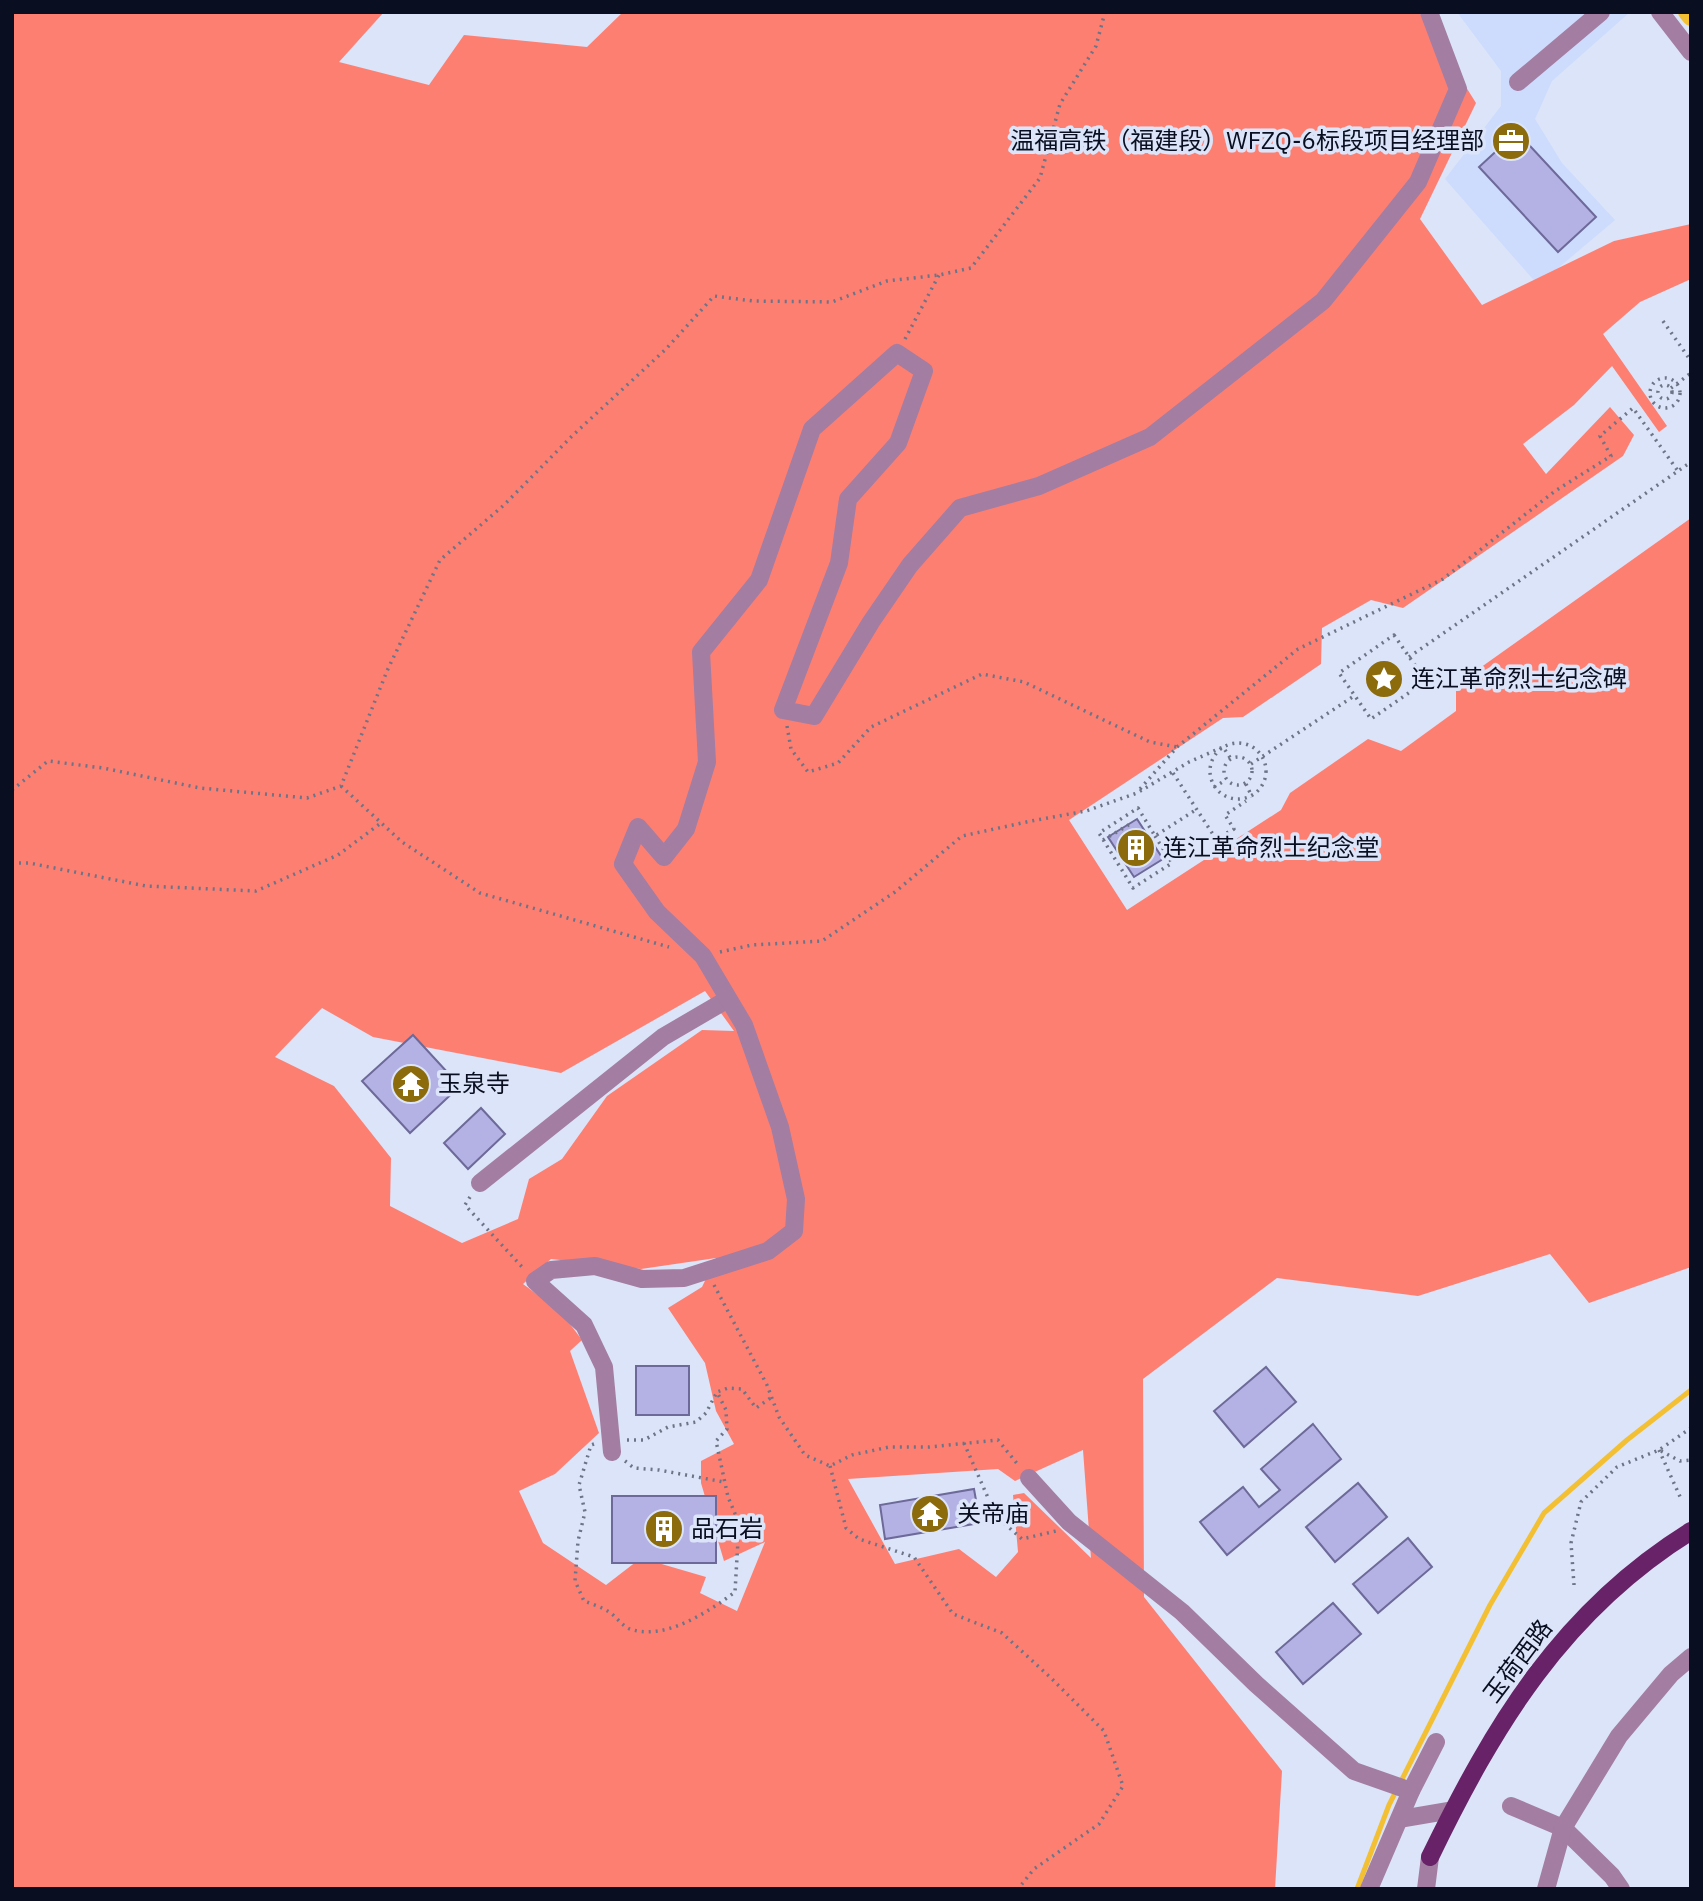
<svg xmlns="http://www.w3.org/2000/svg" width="1703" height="1901" font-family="'IBM Plex Sans','Noto Sans SC',sans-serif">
<rect width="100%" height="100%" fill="#dbe4f8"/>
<path fill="#cddbfd" d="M 1457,12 L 1630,12 L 1552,81 L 1535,119 L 1562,163 L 1615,220 L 1538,285 L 1445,179 L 1501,106 L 1501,71 Z"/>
<path fill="#fd7f72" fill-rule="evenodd" d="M 12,12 L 384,12 L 339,62 L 429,85 L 464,35 L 587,47 L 623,12 L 1419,12 L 1476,103 L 1420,219 L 1482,305 L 1614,241 L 1691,224 L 1691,279 L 1640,302 L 1603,334 L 1667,426 L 1659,432 L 1612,366 L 1574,405 L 1523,444 L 1546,474 L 1610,407 L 1634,435 L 1623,456 L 1403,608 L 1371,600 L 1322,628 L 1321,664 L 1243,717 L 1223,718 L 1069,820 L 1127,910 L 1281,810 L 1290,793 L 1368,739 L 1401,751 L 1456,711 L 1456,685 L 1691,518 L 1691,1267 L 1589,1303 L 1550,1254 L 1418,1296 L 1277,1278 L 1143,1379 L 1144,1597 L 1282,1771 L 1275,1889 L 12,1889 ZM 705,991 L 734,1031 L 702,1030 L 607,1096 L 562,1159 L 529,1179 L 518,1219 L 462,1243 L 390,1206 L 391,1158 L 334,1086 L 275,1057 L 322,1008 L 373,1037 L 561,1073 ZM 716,1258 L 702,1287 L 668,1308 L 705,1363 L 716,1411 L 734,1444 L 701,1461 L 701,1483 L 724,1561 L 765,1542 L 737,1611 L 700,1593 L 706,1577 L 641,1558 L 606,1585 L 543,1543 L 519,1491 L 555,1474 L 599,1433 L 570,1351 L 582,1340 L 561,1312 L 523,1284 L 551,1259 L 641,1269 ZM 1083,1450 L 1091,1558 L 1024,1493 L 1013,1495 L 1018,1552 L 996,1577 L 959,1549 L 895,1564 L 848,1479 L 998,1469 L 1015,1481 Z"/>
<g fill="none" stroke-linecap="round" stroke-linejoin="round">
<path stroke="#f3c034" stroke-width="5" d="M 1357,1889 L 1389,1805 L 1490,1605 L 1544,1513 L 1627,1440 L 1691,1390"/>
<path stroke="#f3c034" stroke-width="18" d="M 1687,12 L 1691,17"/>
</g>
<g fill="#b4b1e4" stroke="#6d6998" stroke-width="2">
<path d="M 1517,132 L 1596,217 L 1558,252 L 1479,167 Z"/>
<path d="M 1137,819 L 1163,859 L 1134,877 L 1108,837 Z"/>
<path d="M 413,1035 L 460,1086 L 410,1133 L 362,1081 Z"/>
<path d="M 481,1108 L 505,1134 L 468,1169 L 444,1143 Z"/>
<rect x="636" y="1366" width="53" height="49"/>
<path d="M 1266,1367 L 1296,1402 L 1244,1447 L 1214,1411 Z"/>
<path d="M 1313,1424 L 1341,1459 L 1227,1555 L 1200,1522 L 1243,1487 L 1259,1507 L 1280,1490 L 1261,1469 Z"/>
<path d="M 1358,1483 L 1387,1517 L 1335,1562 L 1306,1527 Z"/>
<path d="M 974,1489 L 980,1523 L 885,1539 L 880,1505 Z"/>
<rect x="612" y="1496" width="104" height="67"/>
<path d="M 1408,1538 L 1432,1567 L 1378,1613 L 1353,1584 Z"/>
<path d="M 1333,1603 L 1361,1634 L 1303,1684 L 1276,1652 Z"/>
</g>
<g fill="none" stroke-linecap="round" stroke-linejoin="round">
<g stroke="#6d7487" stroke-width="3.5" stroke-dasharray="2 5" stroke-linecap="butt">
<path d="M 1663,321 L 1691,361"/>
<path d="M 905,339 L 939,275"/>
<circle cx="1665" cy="393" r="15"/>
<circle cx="1665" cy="392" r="7"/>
<path d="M 1671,388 L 1691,373"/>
<path d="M 1394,635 L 1426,681 L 1371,719 L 1339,673 Z"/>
<path d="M 1409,657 L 1691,462"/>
<path d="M 787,726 L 791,749 L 808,772 L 838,763 L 871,727 L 982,674 L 1024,682 L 1150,742 L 1177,747"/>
<circle cx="1238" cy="771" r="28"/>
<circle cx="1238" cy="771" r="14"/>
<path d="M 1251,764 L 1354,696"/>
<path d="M 1173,773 L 1216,839 L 1234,829 L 1225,815 L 1246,801"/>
<path d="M 1246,784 L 1252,797"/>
<path d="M 341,786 L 402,842 L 480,893 L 669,947"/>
<path d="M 1214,787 L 1226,780"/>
<path d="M 1140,789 L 1177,747 L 1298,649 L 1443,579 L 1555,491 L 1611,456 L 1600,436 L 1633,408 L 1678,471"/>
<path d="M 12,790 L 48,761 L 103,768 L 200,788 L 307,798 L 341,786 L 387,671 L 440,560 L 504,505 L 572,436 L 666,349 L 714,296 L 753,301 L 832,302 L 887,281 L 939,275 L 971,268 L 1040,178 L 1060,104 L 1096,46 L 1105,12"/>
<path d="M 1155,836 L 1172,863 L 1133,888 L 1099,833 L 1138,808 L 1155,836 L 1197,809"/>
<path d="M 1103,840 L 1132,823"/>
<path d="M 12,863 L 29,863 L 146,886 L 256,891 L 338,855 L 381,823"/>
<path d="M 720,952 L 752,945 L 822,941 L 895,892 L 962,836 L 1031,821 L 1086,811 L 1137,793 L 1189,762 L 1223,747 L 1231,759"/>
<path d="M 470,1197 L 465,1205 L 524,1269"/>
<path d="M 714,1285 L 767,1385 L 779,1417 L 805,1455 L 830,1466 L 852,1455 L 889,1447 L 929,1447 L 998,1440 L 1019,1466"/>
<path d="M 627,1440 L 644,1440 L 668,1427 L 696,1422 L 706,1413 L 717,1392"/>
<path d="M 964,1443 L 996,1516 L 1022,1539 L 1056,1531"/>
<path d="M 594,1444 L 591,1445 L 579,1485 L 585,1512 L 578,1541 L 575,1581 L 584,1601 C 592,1604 602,1607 609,1612 C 617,1617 622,1626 630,1629 C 665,1641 708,1612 735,1592 L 739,1523 L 728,1497 L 716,1441 L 727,1429 L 726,1410 L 717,1392 L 728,1388 L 742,1389 L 756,1408 L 772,1397"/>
<path d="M 1659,1450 L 1682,1501"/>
<path d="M 1661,1451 L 1680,1461 L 1691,1460"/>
<path d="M 625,1461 L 634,1468 L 659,1470 L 724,1482"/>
<path d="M 830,1466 L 846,1528 L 859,1539 L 914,1557 L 953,1614 L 1002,1633 L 1051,1678 L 1104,1731 L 1123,1786 L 1099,1824 L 1034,1869 L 1018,1889"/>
<path d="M 1574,1585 L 1571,1543 L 1581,1502 L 1617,1467 L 1659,1450 L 1691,1428"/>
</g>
<g stroke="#a37da2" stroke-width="18">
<path d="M 1660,12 L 1691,52"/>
<path d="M 1518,82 L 1601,12"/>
<path d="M 480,1183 L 663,1037 L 728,999"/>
<path d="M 612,1452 L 604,1367 L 584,1325 L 535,1281 L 551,1270 L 595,1266 L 642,1279 L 684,1278 L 768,1251 L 794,1231 L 796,1199 L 780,1127 L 744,1025 L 703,956 L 657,912 L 623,864 L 638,827 L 664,857 L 686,829 L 707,762 L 701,652 L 759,580 L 812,429 L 897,353 L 924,371 L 898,443 L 848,499 L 839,563 L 783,710 L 814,716 L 871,622 L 910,565 L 960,508 L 1039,486 L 1150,437 L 1323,301 L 1418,182 L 1458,89 L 1429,12"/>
<path d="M 1029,1478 L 1069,1522 L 1182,1612 L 1256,1684 L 1354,1771 L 1411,1791"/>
<path d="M 1511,1806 L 1563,1828 L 1612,1876 L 1621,1889"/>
<path d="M 1400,1819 L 1453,1810"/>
<path d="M 1369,1889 L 1411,1791 L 1436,1742"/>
<path d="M 1426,1889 L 1430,1857"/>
<path d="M 1546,1889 L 1563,1828 L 1619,1736 L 1671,1674 L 1691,1657"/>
</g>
<path stroke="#682368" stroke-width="18" d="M 1430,1857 C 1494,1725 1562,1611 1691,1531"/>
</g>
<defs>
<symbol id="office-disc" viewBox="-11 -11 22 22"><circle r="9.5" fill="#8b6b0c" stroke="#dbe4f8"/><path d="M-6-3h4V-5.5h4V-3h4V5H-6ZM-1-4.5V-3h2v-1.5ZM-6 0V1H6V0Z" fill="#fff"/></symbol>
<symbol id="sight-disc" viewBox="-11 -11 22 22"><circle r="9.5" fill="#8b6b0c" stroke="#dbe4f8"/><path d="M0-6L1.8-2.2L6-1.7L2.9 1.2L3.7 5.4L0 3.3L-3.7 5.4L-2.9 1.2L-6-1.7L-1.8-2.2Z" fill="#fff"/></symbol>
<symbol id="building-disc" viewBox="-11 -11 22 22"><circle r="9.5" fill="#8b6b0c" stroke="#dbe4f8"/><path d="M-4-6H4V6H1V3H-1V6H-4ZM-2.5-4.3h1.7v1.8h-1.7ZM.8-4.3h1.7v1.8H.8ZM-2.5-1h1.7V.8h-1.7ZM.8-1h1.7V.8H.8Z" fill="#fff"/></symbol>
<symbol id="temple-disc" viewBox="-11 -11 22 22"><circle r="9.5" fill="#8b6b0c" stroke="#dbe4f8"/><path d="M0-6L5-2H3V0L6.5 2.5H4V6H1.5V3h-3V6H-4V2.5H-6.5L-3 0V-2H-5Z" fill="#fff"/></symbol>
</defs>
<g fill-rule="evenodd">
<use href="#office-disc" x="1489" y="119" width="44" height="44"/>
<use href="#sight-disc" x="1362" y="657" width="44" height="44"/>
<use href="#building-disc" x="1114" y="826" width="44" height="44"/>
<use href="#temple-disc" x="389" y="1062" width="44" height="44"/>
<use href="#temple-disc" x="908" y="1492" width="44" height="44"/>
<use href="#building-disc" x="642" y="1507" width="44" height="44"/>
</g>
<g text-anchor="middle" stroke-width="7" stroke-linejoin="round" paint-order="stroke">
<g font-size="24" fill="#090f20" stroke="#dbe4f8" text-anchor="start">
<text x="1484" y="149" text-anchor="end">温福高铁（福建段）WFZQ-6标段项目经理部</text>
<text x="1411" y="687">连江革命烈士纪念碑</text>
<text x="1163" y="856">连江革命烈士纪念堂</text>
<text x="438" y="1092">玉泉寺</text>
<text x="957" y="1522">关帝庙</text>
<text x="691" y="1537">品石岩</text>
</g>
<g font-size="24" fill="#090f20" stroke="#dbe4f8">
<text transform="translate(1518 1661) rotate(-53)" y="8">玉荷西路</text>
</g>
</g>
<rect width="1703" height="1901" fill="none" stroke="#090f20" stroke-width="28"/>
</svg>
